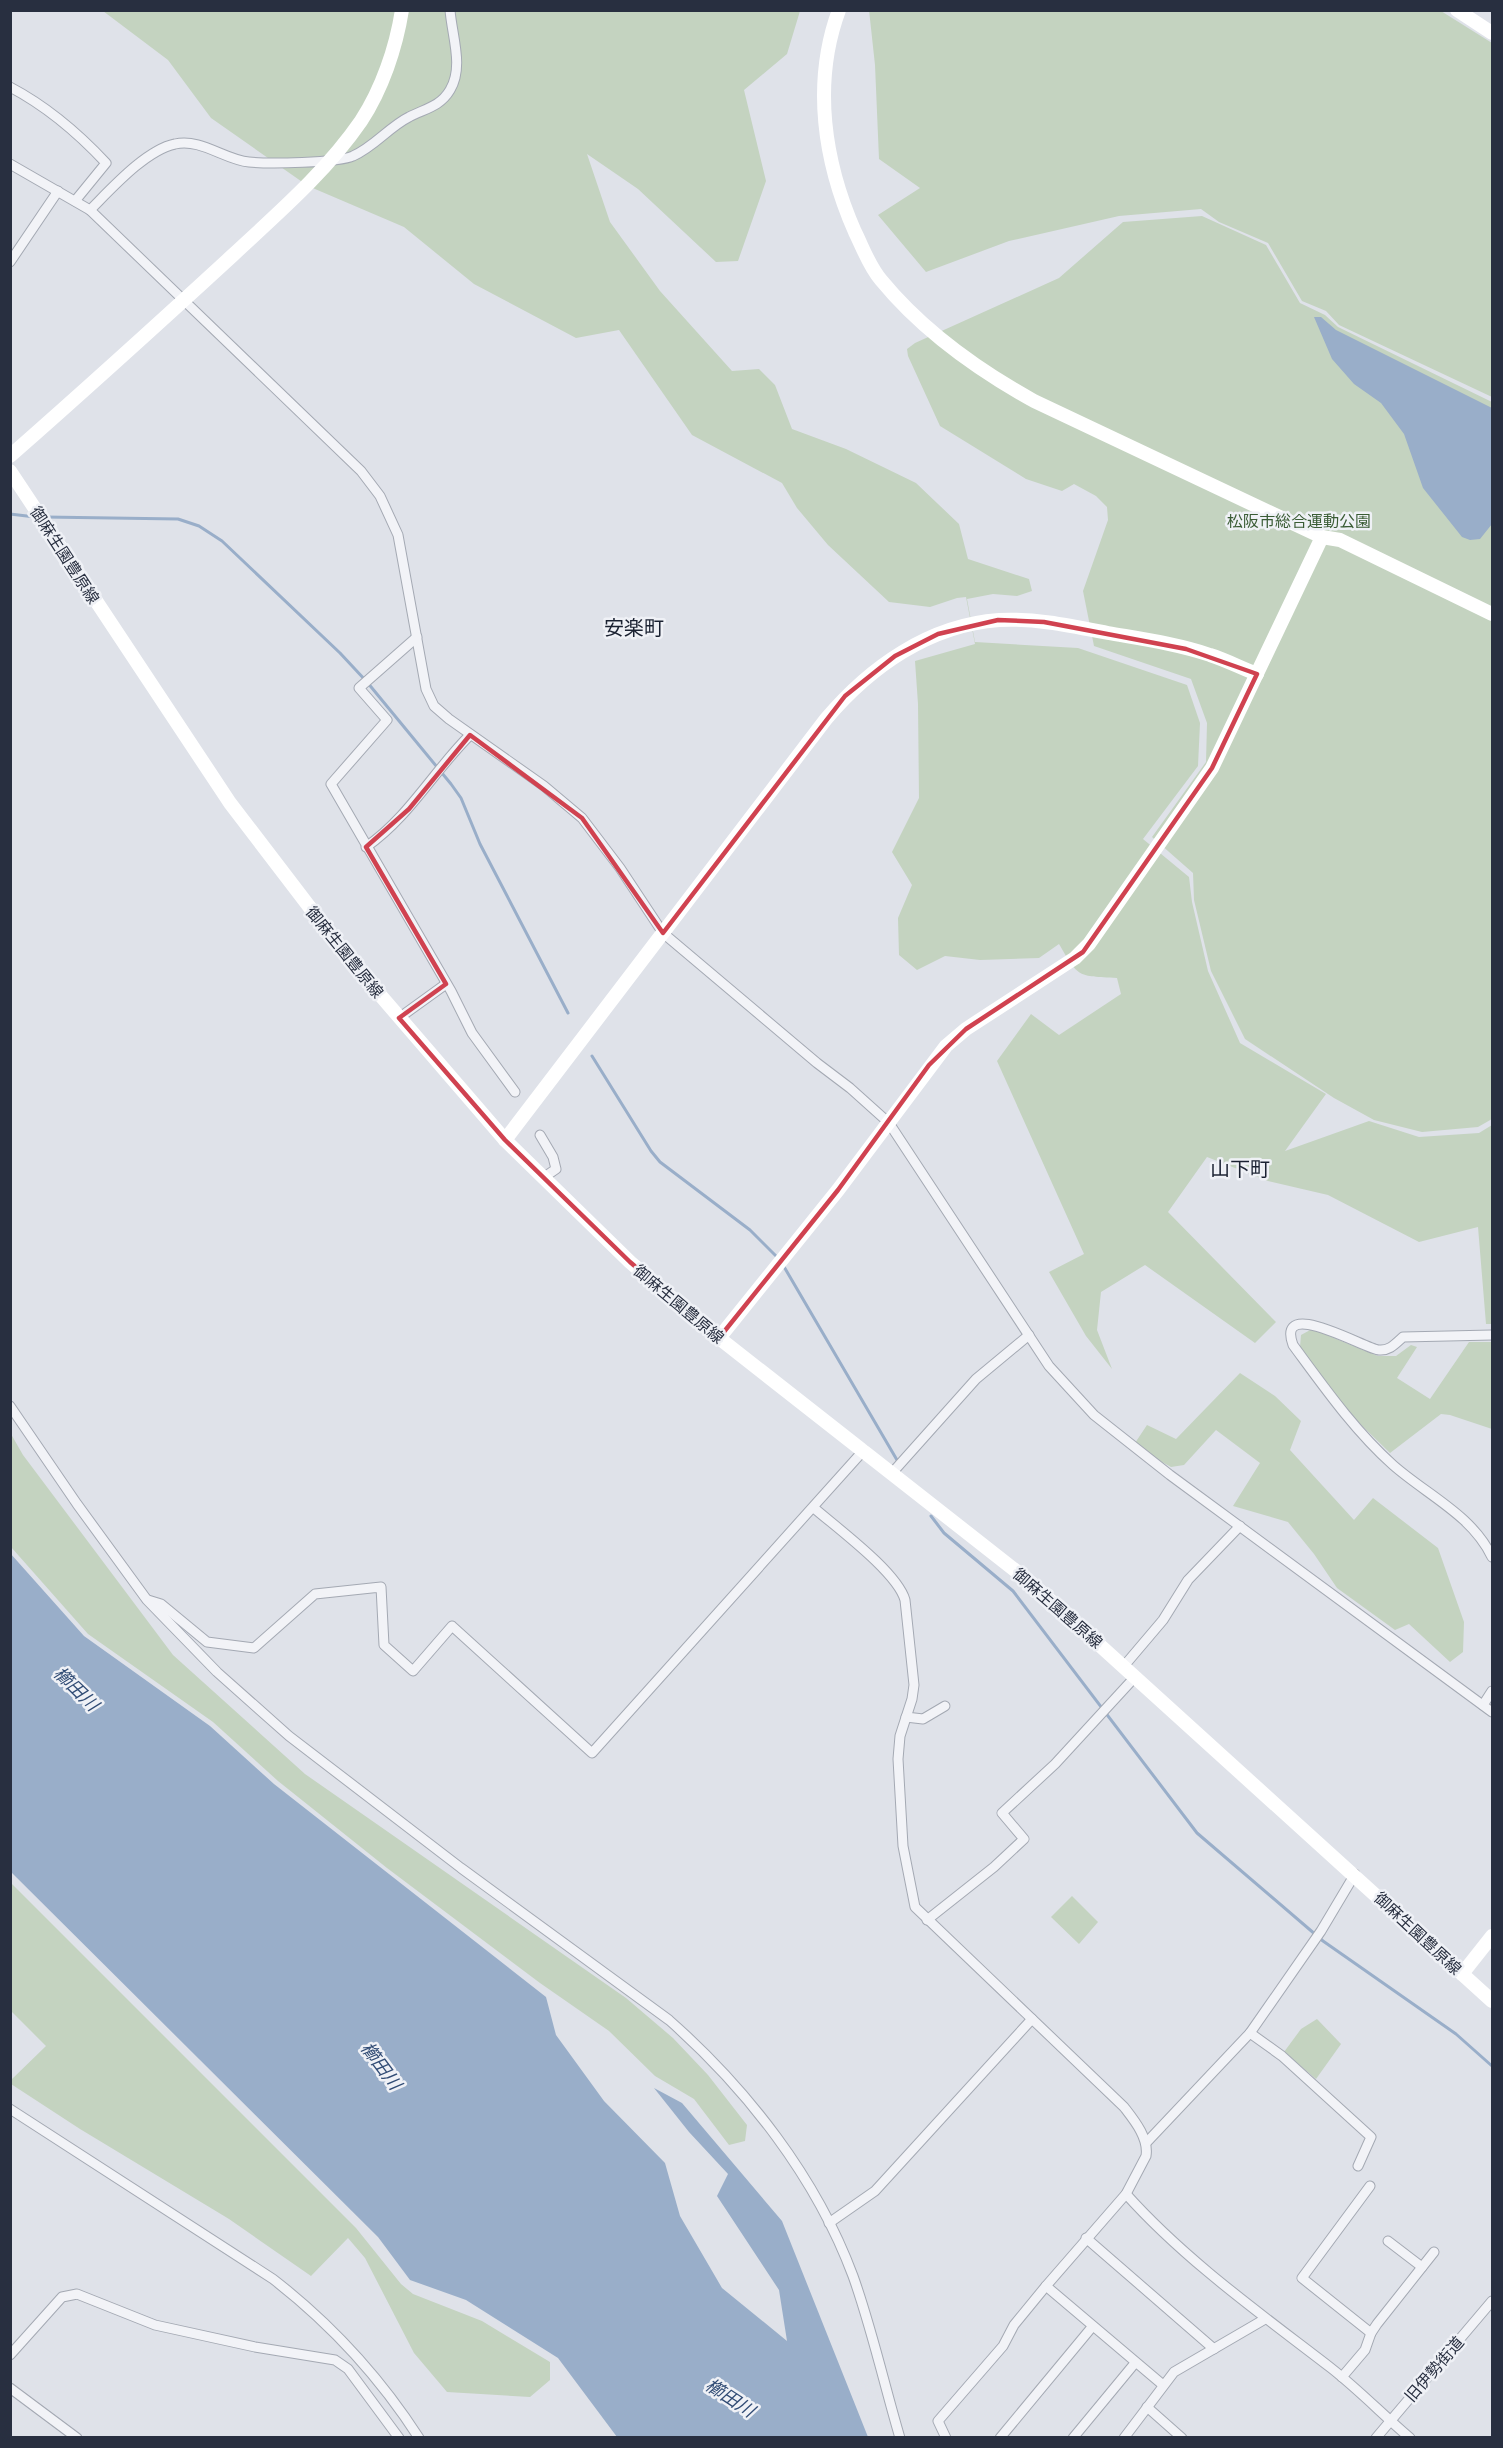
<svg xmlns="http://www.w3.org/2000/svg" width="1503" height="2448" font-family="'DM Sans','Noto Sans JP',sans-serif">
<rect width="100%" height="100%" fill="#dfe2e9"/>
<g fill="#c4d3c0">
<path d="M 869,10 L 1441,11 L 1492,43 L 1492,397 L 1339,325 L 1326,311 L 1302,301 L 1268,243 L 1219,222 L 1201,209 L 1119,216 L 1009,241 L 926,272 L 878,215 L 920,188 L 879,159 L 875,65 Z"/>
<path d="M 103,11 L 800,11 L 787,54 L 744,90 L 766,181 L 738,261 L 716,262 L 638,189 L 587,154 L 610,222 L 660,291 L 732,371 L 759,369 L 775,385 L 792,429 L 846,449 L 916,483 L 959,524 L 968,559 L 1029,579 L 1032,591 L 1017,596 L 993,594 L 967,599 L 975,642 L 1078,648 L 1187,685 L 1200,723 L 1198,766 L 1143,839 L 1189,877 L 1192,902 L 1208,971 L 1240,1043 L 1326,1094 L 1285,1151 L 1369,1121 L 1419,1137 L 1479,1133 L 1492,1125 L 1492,1324 L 1486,1324 L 1478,1227 L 1419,1242 L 1328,1195 L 1268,1181 L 1207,1157 L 1168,1212 L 1276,1322 L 1255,1343 L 1145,1265 L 1101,1292 L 1097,1330 L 1112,1369 L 1086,1336 L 1049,1272 L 1084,1254 L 997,1061 L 1031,1014 L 1059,1035 L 1121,994 L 1117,978 C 1077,976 1079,978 1059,944 L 1039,958 L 980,960 L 945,956 L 917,970 L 899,955 L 898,918 L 912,885 L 892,852 L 919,798 L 918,704 L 915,661 L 975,644 L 966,597 L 957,598 L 930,607 L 889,602 L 828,545 L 797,508 L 782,483 L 692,435 L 619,330 L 576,338 L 474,284 L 404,227 L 308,186 L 211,118 L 168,60 Z"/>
<path d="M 1202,216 L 1266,245 L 1300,303 L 1325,315 L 1338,327 L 1492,402 L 1492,1119 L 1478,1127 L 1422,1132 L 1374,1120 L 1334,1098 L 1245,1039 L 1211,971 L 1194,900 L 1193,873 L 1152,837 L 1206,762 L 1207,723 L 1191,679 L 1094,646 L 1083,591 L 1108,520 L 1107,507 L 1096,496 L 1074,484 L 1062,491 L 1026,479 L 940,426 L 908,356 L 907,349 L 915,343 L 1059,278 L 1123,222 Z"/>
<path d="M 1312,1329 L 1378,1356 L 1396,1356 L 1411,1345 L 1417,1347 L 1397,1378 L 1430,1399 L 1469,1342 L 1492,1342 L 1492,1429 L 1450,1415 L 1441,1414 L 1390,1453 L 1348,1412 L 1300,1347 L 1301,1335 Z"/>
<path d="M 1240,1373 L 1275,1396 L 1301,1421 L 1290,1450 L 1354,1520 L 1373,1498 L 1438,1548 L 1464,1622 L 1463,1652 L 1450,1662 L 1409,1624 L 1395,1630 L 1337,1588 L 1314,1554 L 1288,1522 L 1233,1506 L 1260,1463 L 1216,1430 L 1184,1465 L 1171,1467 L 1133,1446 L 1147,1425 L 1176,1439 Z"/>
<path d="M 11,1434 L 23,1455 L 173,1655 L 305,1774 L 626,1998 L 673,2038 L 708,2075 L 747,2125 L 745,2141 L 729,2145 L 694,2099 L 655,2076 L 609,2031 L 540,1983 L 387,1868 L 278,1781 L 213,1722 L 88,1634 L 11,1547 Z"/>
<path d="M 10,1882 L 356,2228 L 401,2284 L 413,2294 L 482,2321 L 550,2362 L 550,2380 L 530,2397 L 447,2392 L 414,2353 L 365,2258 L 348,2238 L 311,2276 L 229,2219 L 80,2129 L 11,2084 L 11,2080 L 46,2046 L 11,2011 Z"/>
<path d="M 1072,1896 L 1098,1922 L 1079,1944 L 1051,1917 Z"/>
<path d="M 1317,2019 L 1341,2044 L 1316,2079 L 1284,2052 L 1301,2029 Z"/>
</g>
<g fill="#99aec9">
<path d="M 1314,317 L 1321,317 L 1336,330 L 1492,408 L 1492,524 L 1480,539 L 1470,540 L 1462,537 L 1423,488 L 1404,434 L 1381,403 L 1354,384 L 1332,359 Z"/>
<path d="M 10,1553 L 84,1636 L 210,1726 L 274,1784 L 546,1997 L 556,2035 L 604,2101 L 665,2163 L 680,2216 L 722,2288 L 787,2341 L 779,2290 L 717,2196 L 728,2174 L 689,2132 L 654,2088 L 682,2103 L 782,2221 L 868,2437 L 617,2437 L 558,2358 L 466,2300 L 410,2280 L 378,2237 L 11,1872 Z"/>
</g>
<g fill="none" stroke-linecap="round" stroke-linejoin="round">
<g stroke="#99aec9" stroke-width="3">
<path d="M 10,514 L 35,517"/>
<path d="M 45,517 L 178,519 L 199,526 L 222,541 L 340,653 L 367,682 L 451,784 L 461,798 L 480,844 L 568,1013"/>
<path d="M 592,1056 L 651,1151 L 660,1162 L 750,1230 L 777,1257"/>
<path d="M 783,1265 L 897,1460"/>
<path d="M 931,1516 L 944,1533 L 1013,1591 L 1197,1833 L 1323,1941 L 1456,2034 L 1492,2066"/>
</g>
<defs>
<g id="street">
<path d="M 10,87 C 48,107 78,133 106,163 L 75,201"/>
<path d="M 10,164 L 90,210 L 361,471 L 380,496 L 398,535 L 426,689 L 434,706 L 449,719 L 544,786 L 582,818 L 620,868 L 663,933 L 817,1063 L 850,1088 L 889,1123 L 1049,1366 L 1094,1415 L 1170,1475 L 1492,1712"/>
<path d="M 90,210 C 112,188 146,150 175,144 C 201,138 225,160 249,162 C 268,164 338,163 353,156 C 374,147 389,127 409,117 C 424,109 440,107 450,90 C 464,67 452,36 450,10"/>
<path d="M 10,262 L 58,191"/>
<path d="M 417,637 L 359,688 L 387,720 L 331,784 L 451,991 L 472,1033 L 515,1092"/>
<path d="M 366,847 C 409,817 433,772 470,735"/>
<path d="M 399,1018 L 446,984"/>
<path d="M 540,1135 L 553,1157 L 556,1169 L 543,1178"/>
<path d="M 1492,1335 L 1403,1337 C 1396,1343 1390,1351 1379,1350 C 1367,1350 1275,1295 1293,1345 C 1324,1387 1354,1430 1393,1465 C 1427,1495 1472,1515 1492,1557"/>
<path d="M 10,1406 L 77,1504 L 147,1600 L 217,1672 L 289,1736 L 461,1868 L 669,2020 C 747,2089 816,2177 853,2276 C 872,2329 884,2384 900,2438"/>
<path d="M 892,1473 L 976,1379 L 1029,1335"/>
<path d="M 814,1508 C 837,1528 897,1572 905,1600 L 914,1685 L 912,1699 L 900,1736 L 898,1759 L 903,1846 L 915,1907 L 1124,2107 C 1134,2120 1149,2138 1146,2156 L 1126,2194 L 1046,2286 L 1014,2325 L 1003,2346 L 938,2421 L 946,2438"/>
<path d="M 148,1600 L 161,1604 L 207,1642 L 254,1648 L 315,1594 L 381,1587 L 384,1645 L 413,1671 L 452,1626 L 592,1753 L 864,1450"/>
<path d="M 1124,1666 L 1163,1620 L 1188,1580 L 1240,1526"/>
<path d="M 1483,1705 L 1492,1691"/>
<path d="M 906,1717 L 923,1719 L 945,1706"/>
<path d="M 927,1920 L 994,1867 L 1024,1839 L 1002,1813 L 1055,1764 L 1135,1677"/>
<path d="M 1250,2033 L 1282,2056 L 1371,2137 L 1358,2166"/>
<path d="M 10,2109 L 273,2279 C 331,2324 379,2376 419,2438"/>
<path d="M 1146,2143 L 1250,2033 L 1321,1931 L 1355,1874"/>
<path d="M 1370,2186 L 1302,2278 L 1371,2333"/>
<path d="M 1126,2194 C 1185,2260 1261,2314 1331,2368 C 1359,2390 1383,2415 1410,2438"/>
<path d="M 829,2223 L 875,2191 L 1032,2019"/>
<path d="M 1086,2238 L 1214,2349"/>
<path d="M 1388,2241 L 1422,2267"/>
<path d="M 1046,2286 L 1163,2385"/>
<path d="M 10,2355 L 62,2297 L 77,2294 L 155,2325 L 255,2347 L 335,2360 L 348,2369 L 399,2438"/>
<path d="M 1342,2377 L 1365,2350 L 1371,2333 L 1377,2324 L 1434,2252"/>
<path d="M 10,2388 L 77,2438"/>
<path d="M 1147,2407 L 1182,2438"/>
<path d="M 1000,2438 L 1092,2327"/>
<path d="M 1073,2438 L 1135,2363"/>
<path d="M 1124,2438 L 1174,2372 L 1265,2319"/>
<path d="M 1376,2438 L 1492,2301"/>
</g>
</defs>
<use href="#street" stroke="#a4a9b3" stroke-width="11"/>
<use href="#street" stroke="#f2f3f7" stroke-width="9"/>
<g stroke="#fff" stroke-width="14">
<path d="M 839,10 C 812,83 824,162 855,232 C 863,248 869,266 881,280 C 922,330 978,370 1034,401 L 1322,537 L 1340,540 L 1492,614"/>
<path d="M 1457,10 L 1492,33"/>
<path d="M 10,456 C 85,390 159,323 233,255 C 278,213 326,172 361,121 C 382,89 396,48 402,10"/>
<path d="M 10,471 L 230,803 L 350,960 L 505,1140 L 630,1262 L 719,1338 L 1030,1582 L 1492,2001"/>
<path d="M 505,1140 L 826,719 C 870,667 929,625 999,620 C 1036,618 1072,626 1108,633 C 1142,639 1178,644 1210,655 C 1226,660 1241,668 1257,674"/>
<path d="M 719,1338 L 838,1190 L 946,1046 L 966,1029 L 1075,958 L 1089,944 L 1212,768 L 1322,537"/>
<path d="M 1462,1974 L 1492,1936"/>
</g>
</g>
<path fill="none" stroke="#d04250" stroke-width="4.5" stroke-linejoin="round" d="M 998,620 L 1044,622 L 1186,649 L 1257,674 L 1212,768 L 1083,952 L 966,1029 L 929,1065 L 838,1190 L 719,1338 L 630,1262 L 505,1140 L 399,1018 L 446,984 L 366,847 L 409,809 L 470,735 L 582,818 L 663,933 L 845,696 L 895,656 L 938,634 Z"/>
<g text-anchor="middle" stroke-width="5" stroke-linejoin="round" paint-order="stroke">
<g font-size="16" fill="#3a5c35" stroke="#eff1f6">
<text x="1299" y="527">松阪市総合運動公園</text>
</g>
<g font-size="16" fill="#282f40" stroke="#eff1f6">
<text transform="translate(65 555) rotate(57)" y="6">御麻生園豊原線</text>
<text transform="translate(345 952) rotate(51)" y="6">御麻生園豊原線</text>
<text transform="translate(679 1304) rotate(40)" y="6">御麻生園豊原線</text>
<text transform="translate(1058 1608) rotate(41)" y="6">御麻生園豊原線</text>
<text transform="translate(1418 1933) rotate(43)" y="6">御麻生園豊原線</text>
<text transform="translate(1434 2369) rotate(-49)" y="6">旧伊勢街道</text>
</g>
<g font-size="18" font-style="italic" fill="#314c75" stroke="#eff1f6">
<text transform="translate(76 1689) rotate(44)" y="6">櫛田川</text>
<text transform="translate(381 2066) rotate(53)" y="6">櫛田川</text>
<text transform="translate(730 2398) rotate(33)" y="6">櫛田川</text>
</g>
<g font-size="20" fill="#1a2131" stroke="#eff1f6">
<text x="634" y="635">安楽町</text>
<text x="1240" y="1176">山下町</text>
</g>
</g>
<rect width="1503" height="2448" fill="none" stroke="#282f40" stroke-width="24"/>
</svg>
